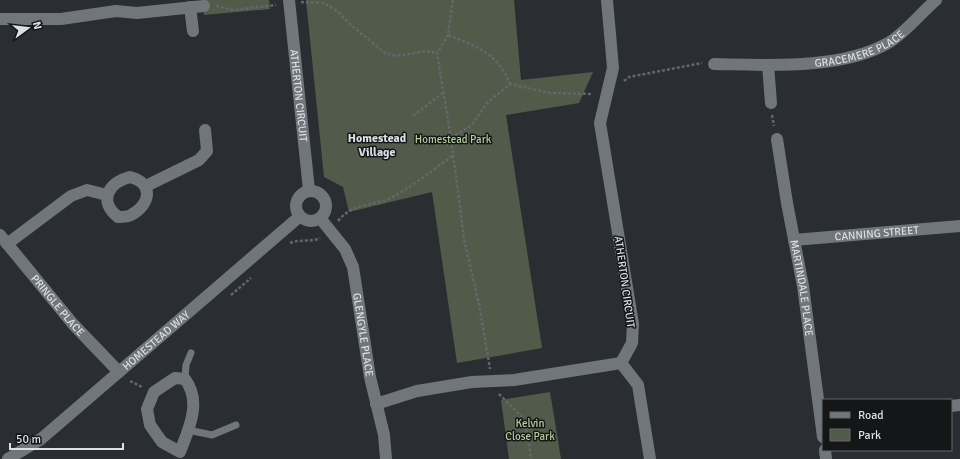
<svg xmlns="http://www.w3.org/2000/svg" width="960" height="459" font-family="Signika,sans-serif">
<rect width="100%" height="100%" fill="#2a2e33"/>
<g fill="#525b49">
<path d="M 203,0 L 269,0 L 270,9 L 204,15 Z"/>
<path d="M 306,0 L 514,0 L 521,80 L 593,72 L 579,103 L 506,115 L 542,348 L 457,363 L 432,192 L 349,212 L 343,187 L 324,177 Z"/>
<path d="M 550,392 L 561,459 L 509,459 L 501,400 Z"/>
</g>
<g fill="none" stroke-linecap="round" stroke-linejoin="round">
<g stroke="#63666b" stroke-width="2.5" stroke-dasharray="3 2" stroke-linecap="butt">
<path d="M 453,0 L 448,35 L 437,53 L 451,138 L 464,239 L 479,304 L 490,369"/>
<path d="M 301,2 L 324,3 L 337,11 L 351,25 L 385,53 L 396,56 L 426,51 L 437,53"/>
<path d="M 216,6 L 233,10 L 276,5"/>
<path d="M 448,35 C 476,46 499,54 510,84"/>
<path d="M 624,81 L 629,77 L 702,63"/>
<path d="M 772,115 L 774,126"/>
<path d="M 413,116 L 444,92"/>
<path d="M 451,138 L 472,125 L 488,102 L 510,84 L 550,93 L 593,94"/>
<path d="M 338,221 C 355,200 375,208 396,195 C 416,184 434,169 452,156"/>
<path d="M 290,243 C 300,239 313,242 320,238"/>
<path d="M 231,295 L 251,278"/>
<path d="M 130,381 L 142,387"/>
<path d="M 499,394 L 522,417 L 528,436 L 531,459"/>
</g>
<g stroke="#71767c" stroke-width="7">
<path d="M 185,379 L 186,365 L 191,353"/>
<path d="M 188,430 L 212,435 L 236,425"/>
</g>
<g stroke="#71767c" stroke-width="12">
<path id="s1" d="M 289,0 L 309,190"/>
<path d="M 190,7 L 193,31"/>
<path d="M 0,19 L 61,19 L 116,11 L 137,13 L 204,6"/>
<path id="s2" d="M 714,64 C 766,65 841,70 888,43 C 903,35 922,12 936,0"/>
<path d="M 768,65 L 771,103"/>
<path id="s3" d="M 777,139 L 787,203 L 803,286 L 823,437"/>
<path d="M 130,177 C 154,183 151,204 131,215 C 128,217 122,217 118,217 C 98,201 108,183 130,177 Z"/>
<path d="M 146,186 L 199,160 L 207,151 L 205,130"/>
<circle cx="311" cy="206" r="15"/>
<path id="s4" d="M 320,218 L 345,249 L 353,267 L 370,377 L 384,435 L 386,459"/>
<path id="s5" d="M 0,235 L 73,324 L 119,372"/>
<path id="s6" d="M 794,240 L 960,226"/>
<path d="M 7,244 L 71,196 L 87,190 L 107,195"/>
<path d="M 621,363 L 638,385 L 650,459"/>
<path d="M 175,378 L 185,379 C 202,402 189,428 180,452 L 162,442 L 150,425 L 147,409 L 154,392 Z"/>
<path d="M 376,404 L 417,391 L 472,382 L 514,380 L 621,363 L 632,343 L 633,324 L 600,123 L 613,68 L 607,0"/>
<path d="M 951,406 L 960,405"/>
<path d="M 825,450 L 826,459"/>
<path id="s7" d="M 8,459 L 41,439 L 299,217"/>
</g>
</g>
<g text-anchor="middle" stroke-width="3" stroke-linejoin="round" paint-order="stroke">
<g font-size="11" fill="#dcdfe3" stroke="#141618">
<text dy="4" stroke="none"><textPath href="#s2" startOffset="148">GRACEMERE PLACE</textPath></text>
<text dy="4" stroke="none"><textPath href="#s1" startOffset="96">ATHERTON CIRCUIT</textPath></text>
<text dy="4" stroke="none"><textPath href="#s6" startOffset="83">CANNING STREET</textPath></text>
<text transform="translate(625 282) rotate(82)" y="4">ATHERTON CIRCUIT</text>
<text dy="4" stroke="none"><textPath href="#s3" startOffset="151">MARTINDALE PLACE</textPath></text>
<text dy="4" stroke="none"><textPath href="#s5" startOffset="91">PRINGLE PLACE</textPath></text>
<text dy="4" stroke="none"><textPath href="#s4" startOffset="128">GLENGYLE PLACE</textPath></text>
<text dy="4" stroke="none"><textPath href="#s7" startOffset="190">HOMESTEAD WAY</textPath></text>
</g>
<g font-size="11" fill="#b3cd9b" stroke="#141618">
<text x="453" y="143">Homestead Park</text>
<text x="530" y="427">Kelvin<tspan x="530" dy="13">Close Park</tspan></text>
</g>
<g font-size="12" font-weight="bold" fill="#dcdfe3" stroke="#141618">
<text x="377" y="142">Homestead<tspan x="377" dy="14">Village</tspan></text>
</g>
</g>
<rect x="822" y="399" width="130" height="52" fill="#141618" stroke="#646669"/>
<rect x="830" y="412" width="20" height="6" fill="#71767c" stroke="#646669"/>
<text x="858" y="419" font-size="12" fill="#dcdfe3">Road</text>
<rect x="830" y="429" width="20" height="12" fill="#525b49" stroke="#646669"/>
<text x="858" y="439" font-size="12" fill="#dcdfe3">Park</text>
<g transform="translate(28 28) rotate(75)" stroke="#141618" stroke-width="3" paint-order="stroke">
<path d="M0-3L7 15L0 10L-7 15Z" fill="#dcdfe3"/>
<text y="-6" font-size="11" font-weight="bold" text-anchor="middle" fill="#dcdfe3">N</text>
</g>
<path d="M10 443v6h113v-6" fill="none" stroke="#dcdfe3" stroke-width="2"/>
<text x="16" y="443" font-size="12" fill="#dcdfe3" stroke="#141618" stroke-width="3" paint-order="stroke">50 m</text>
</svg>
